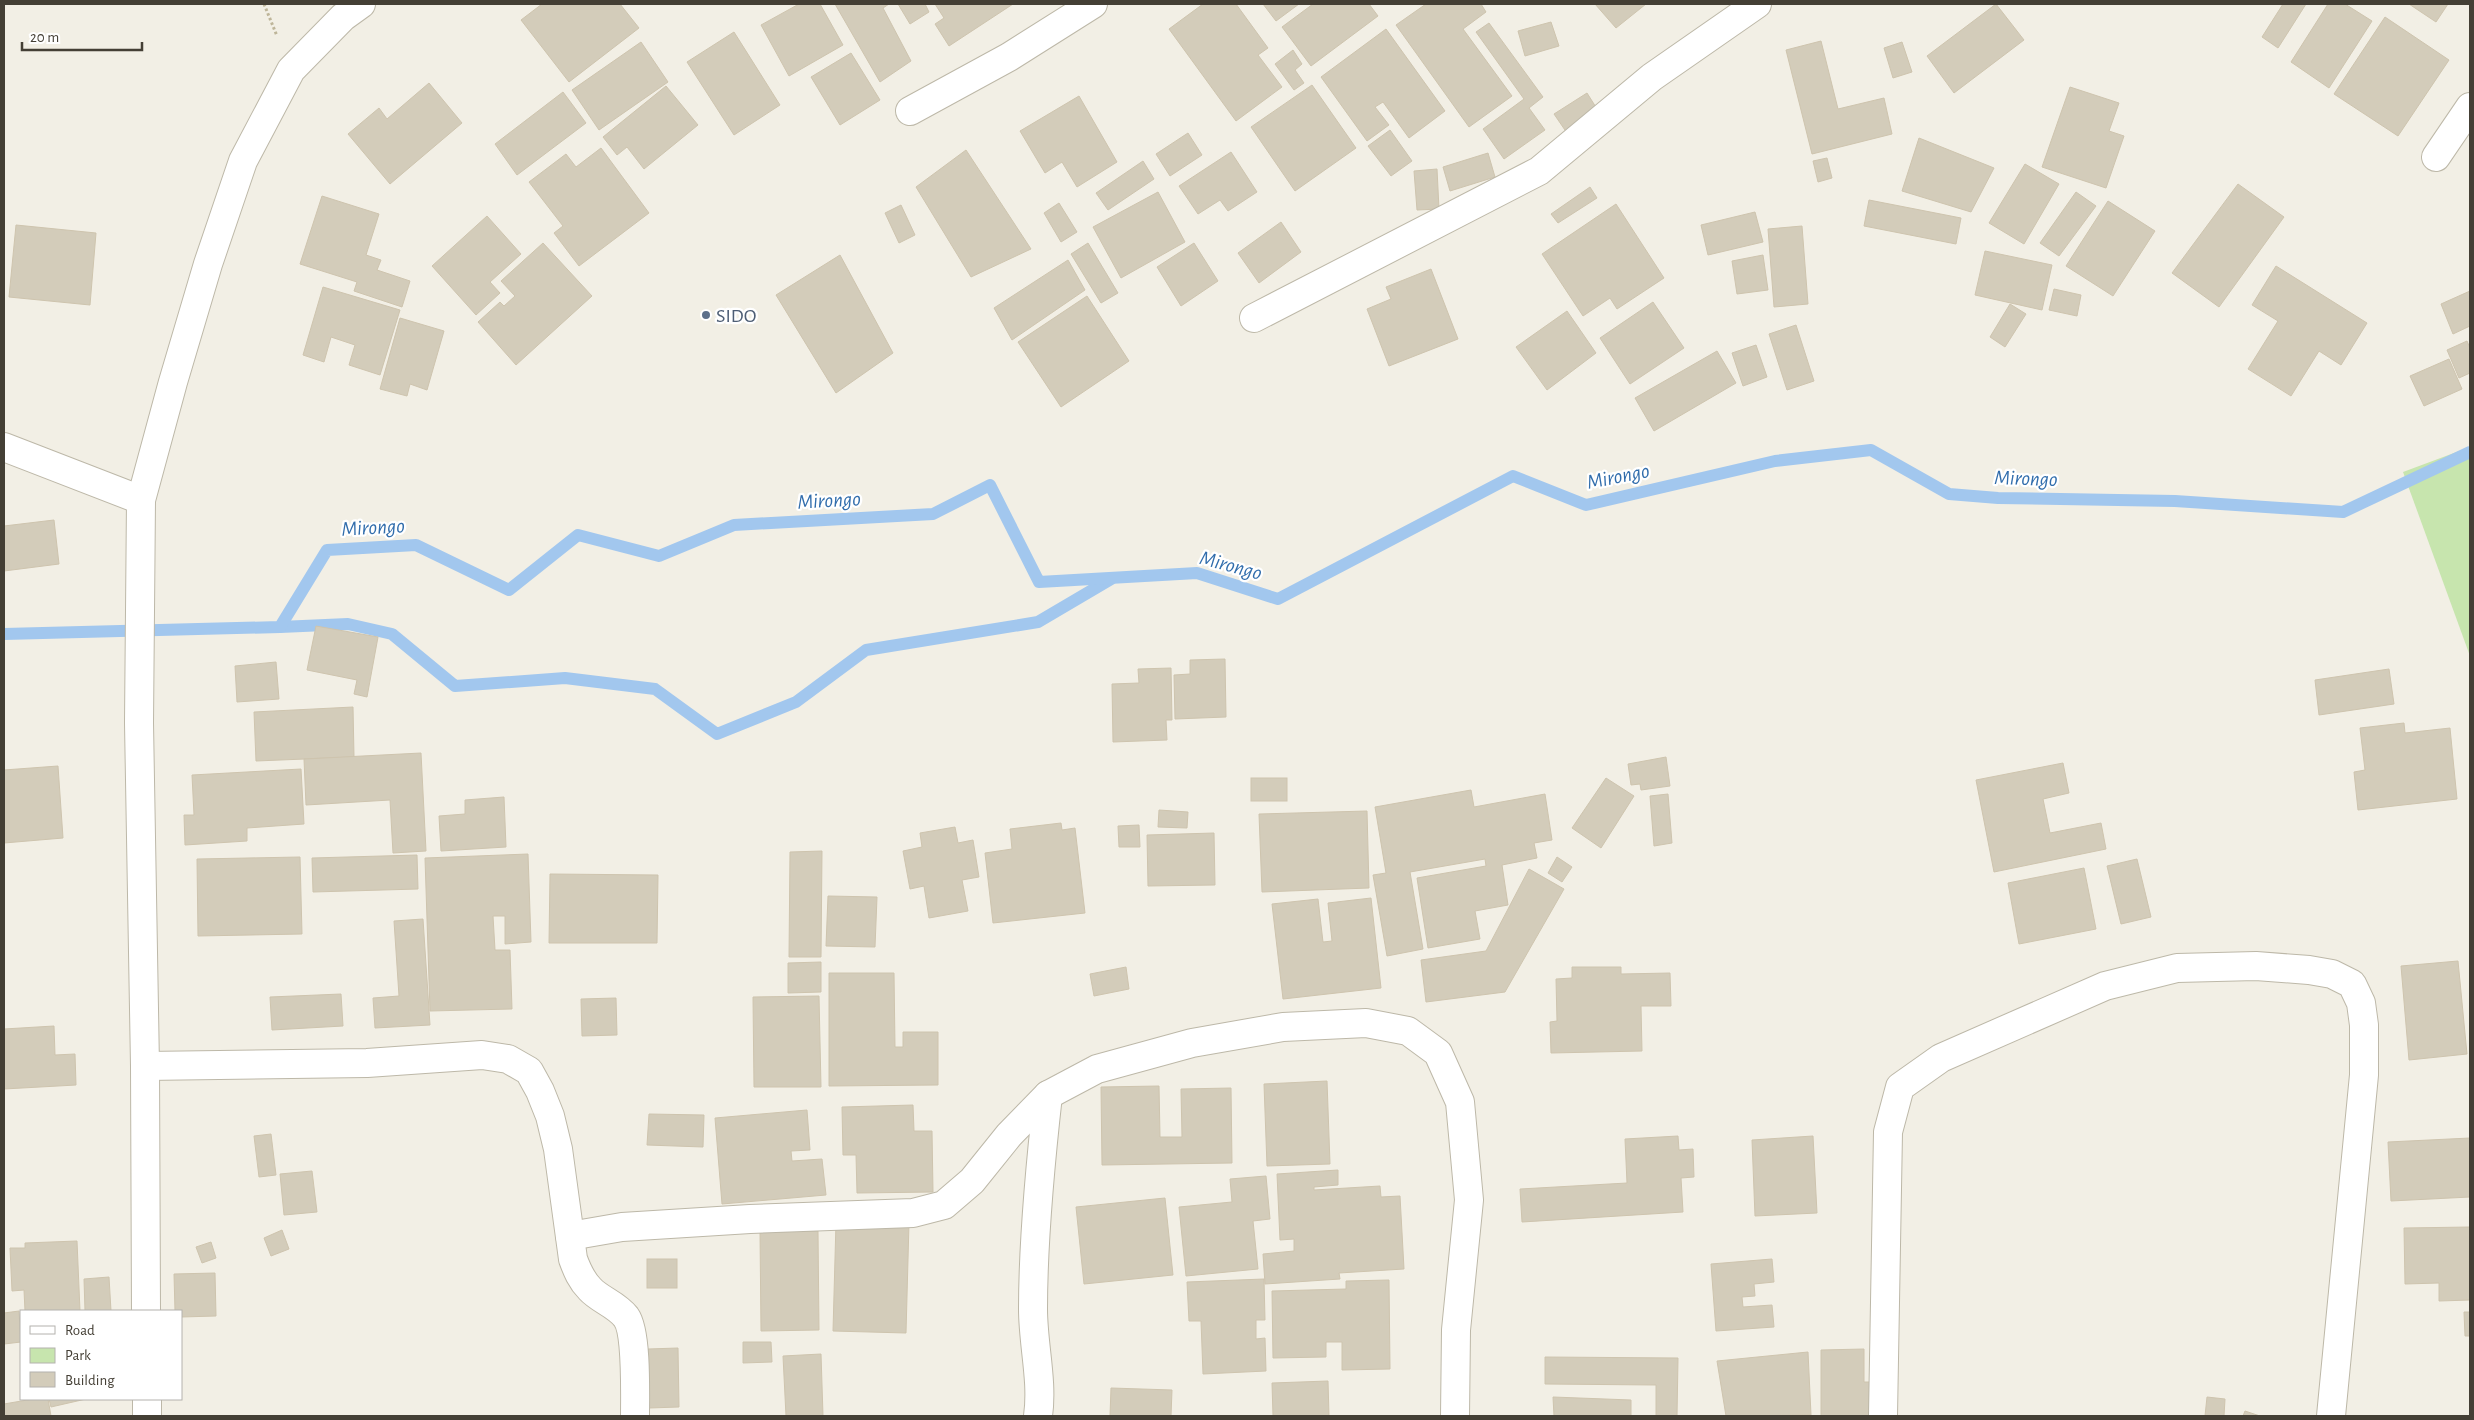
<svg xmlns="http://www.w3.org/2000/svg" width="2474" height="1420" font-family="'Alegreya Sans',sans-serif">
<rect width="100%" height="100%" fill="#f2efe5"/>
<path fill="#c7e5ae" d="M 2470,447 L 2470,656 L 2403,472 Z"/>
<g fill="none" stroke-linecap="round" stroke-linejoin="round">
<g stroke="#a2c7ee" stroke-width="12">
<path d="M 280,627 L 348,624 L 392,634 L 455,686 L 565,678 L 655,689 L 717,734 L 796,702 L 866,650 L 1038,622 L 1111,579"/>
<path d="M 4,634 L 280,627 L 327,550 L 416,545 L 509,590 L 578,535 L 659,556 L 734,525 L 933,514 L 990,485 L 1039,582 L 1197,573 L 1278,599 L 1513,476 L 1586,505 L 1775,461 L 1871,450 L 1949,494 L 1998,498 L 2175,501 L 2343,512 L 2470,452"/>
</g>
</g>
<g fill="#d3ccba" stroke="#cec4ae">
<path d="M 542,4 L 620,4 L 639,28 L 569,82 L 521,20 Z"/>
<path d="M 799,4 L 820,4 L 843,45 L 789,76 L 761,25 Z"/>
<path d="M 835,4 L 889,4 L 883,8 L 911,61 L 880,82 Z"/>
<path d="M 898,4 L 925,4 L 929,12 L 910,24 Z"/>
<path d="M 935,4 L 1013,4 L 949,46 L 935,24 L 944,18 Z"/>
<path d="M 1203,4 L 1236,4 L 1268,48 L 1258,55 L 1282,87 L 1236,121 L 1169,29 Z"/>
<path d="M 1263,4 L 1299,4 L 1276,21 Z"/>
<path d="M 1313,4 L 1369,4 L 1378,16 L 1311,66 L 1282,27 Z"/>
<path d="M 1426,4 L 1481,4 L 1486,12 L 1463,29 L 1512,96 L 1469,127 L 1396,25 Z"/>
<path d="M 1595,4 L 1646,4 L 1616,28 Z"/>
<path d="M 1996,4 L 2024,40 L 1954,93 L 1927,56 Z"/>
<path d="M 2283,4 L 2306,4 L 2278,48 L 2262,37 Z"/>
<path d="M 2328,4 L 2345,4 L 2372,21 L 2329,88 L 2291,62 Z"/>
<path d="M 2409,4 L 2448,4 L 2436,22 Z"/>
<path d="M 2385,17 L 2449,60 L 2398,136 L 2334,94 Z"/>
<path d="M 1551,22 L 1559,46 L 1525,56 L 1518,31 Z"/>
<path d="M 1489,23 L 1543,97 L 1529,108 L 1545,130 L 1504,159 L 1483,129 L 1524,99 L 1476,32 Z"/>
<path d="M 1386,29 L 1445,111 L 1409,138 L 1383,102 L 1375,107 L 1389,125 L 1367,141 L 1321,77 Z"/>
<path d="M 734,32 L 780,105 L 734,135 L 687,62 Z"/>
<path d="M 1821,41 L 1838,109 L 1884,98 L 1892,134 L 1812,154 L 1786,50 Z"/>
<path d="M 641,42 L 668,82 L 599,130 L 572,90 Z"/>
<path d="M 1902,42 L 1912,72 L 1893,78 L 1884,48 Z"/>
<path d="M 1293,50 L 1302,64 L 1295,70 L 1304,83 L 1294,90 L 1275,64 Z"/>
<path d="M 851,53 L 880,100 L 840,125 L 811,77 Z"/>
<path d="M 429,83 L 462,123 L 390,184 L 348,134 L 379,108 L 387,119 Z"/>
<path d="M 1312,85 L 1356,148 L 1295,191 L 1251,127 Z"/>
<path d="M 666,86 L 698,125 L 644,169 L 627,147 L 617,155 L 603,137 Z"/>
<path d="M 2070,87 L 2119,103 L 2109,131 L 2124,136 L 2106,188 L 2042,167 Z"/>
<path d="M 563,92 L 586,123 L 517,175 L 495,144 Z"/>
<path d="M 1587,93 L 1599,112 L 1567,133 L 1554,114 Z"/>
<path d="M 1079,96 L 1117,162 L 1077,187 L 1062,162 L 1045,173 L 1020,131 Z"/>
<path d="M 1390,130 L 1412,161 L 1391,176 L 1368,146 Z"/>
<path d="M 1188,133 L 1202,155 L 1170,176 L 1156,154 Z"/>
<path d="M 1919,138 L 1994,168 L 1971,212 L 1902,191 Z"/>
<path d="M 601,148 L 649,213 L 579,266 L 554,233 L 563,226 L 529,182 L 566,154 L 576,167 Z"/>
<path d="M 966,150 L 1031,249 L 971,277 L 916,187 Z"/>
<path d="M 1231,152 L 1257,192 L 1228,211 L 1220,200 L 1198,214 L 1179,186 Z"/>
<path d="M 1488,153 L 1495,177 L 1450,191 L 1443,167 Z"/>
<path d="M 1827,158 L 1832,178 L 1818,182 L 1813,161 Z"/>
<path d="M 1143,161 L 1154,179 L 1108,210 L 1096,193 Z"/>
<path d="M 2025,164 L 2059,184 L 2024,244 L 1989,223 Z"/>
<path d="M 1437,169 L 1439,209 L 1417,210 L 1414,171 Z"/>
<path d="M 2238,184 L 2284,217 L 2219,307 L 2172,273 Z"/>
<path d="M 1590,187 L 1597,198 L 1558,223 L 1551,214 Z"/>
<path d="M 1158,192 L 1185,242 L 1121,278 L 1093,227 Z"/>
<path d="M 2076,192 L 2096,206 L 2059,256 L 2040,243 Z"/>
<path d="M 322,196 L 379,214 L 366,255 L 381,260 L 377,270 L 410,281 L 402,307 L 354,291 L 357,282 L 300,264 Z"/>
<path d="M 1869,200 L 1961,218 L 1956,244 L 1864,226 Z"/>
<path d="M 2108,201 L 2155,231 L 2113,296 L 2066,266 Z"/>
<path d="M 1059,203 L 1077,232 L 1061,242 L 1044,213 Z"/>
<path d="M 1616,204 L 1664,278 L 1617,309 L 1610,298 L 1583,316 L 1542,254 Z"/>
<path d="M 901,205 L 915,235 L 899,243 L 885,213 Z"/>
<path d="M 1755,212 L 1763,242 L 1708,255 L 1701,225 Z"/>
<path d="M 487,216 L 521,254 L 490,282 L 500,293 L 476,315 L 432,266 Z"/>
<path d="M 1281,222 L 1301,252 L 1259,283 L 1238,253 Z"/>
<path d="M 16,225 L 96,233 L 90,305 L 9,297 Z"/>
<path d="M 1802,226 L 1808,304 L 1774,307 L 1768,229 Z"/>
<path d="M 543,243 L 592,296 L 516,365 L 478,322 L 500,302 L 504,306 L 515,296 L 501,281 Z"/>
<path d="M 1088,243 L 1118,293 L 1101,303 L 1071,254 Z"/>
<path d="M 1194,243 L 1218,281 L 1181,306 L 1157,267 Z"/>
<path d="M 1985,251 L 2052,265 L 2042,310 L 1975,295 Z"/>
<path d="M 840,255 L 893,353 L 836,393 L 776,295 Z"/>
<path d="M 1763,255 L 1768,290 L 1737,294 L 1732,261 Z"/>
<path d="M 1068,260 L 1085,290 L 1012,340 L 994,308 Z"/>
<path d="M 2276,266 L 2367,323 L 2341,365 L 2319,351 L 2291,396 L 2248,369 L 2278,321 L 2252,305 Z"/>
<path d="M 1431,269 L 1458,339 L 1389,366 L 1367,309 L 1391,299 L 1386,287 Z"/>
<path d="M 323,287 L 400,310 L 380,375 L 349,365 L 355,345 L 331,337 L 324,362 L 303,355 Z"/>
<path d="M 2054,289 L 2081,295 L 2077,316 L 2049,310 Z"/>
<path d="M 2470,291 L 2470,326 L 2453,334 L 2441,304 Z"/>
<path d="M 1087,296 L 1129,361 L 1061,407 L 1018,342 Z"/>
<path d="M 1653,302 L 1684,348 L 1630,384 L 1600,338 Z"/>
<path d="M 2010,304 L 2026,314 L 2005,347 L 1990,337 Z"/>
<path d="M 1567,311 L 1596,353 L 1547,390 L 1516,347 Z"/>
<path d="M 400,318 L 444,331 L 427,390 L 410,384 L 407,396 L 380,389 Z"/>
<path d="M 1796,325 L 1814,381 L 1787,390 L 1769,334 Z"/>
<path d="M 2467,341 L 2470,348 L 2470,373 L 2459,378 L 2447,350 Z"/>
<path d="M 1756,345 L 1767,377 L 1743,386 L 1732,353 Z"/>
<path d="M 1717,351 L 1736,383 L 1654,431 L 1635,398 Z"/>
<path d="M 2449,359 L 2462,389 L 2424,406 L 2410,376 Z"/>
<path d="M 54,520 L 59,564 L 4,571 L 4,526 Z"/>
<path d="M 316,626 L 378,637 L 367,697 L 354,694 L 357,680 L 307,670 Z"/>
<path d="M 1225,659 L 1226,717 L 1175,719 L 1174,675 L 1190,674 L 1190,660 Z"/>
<path d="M 276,662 L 279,699 L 237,702 L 235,666 Z"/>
<path d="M 1171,668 L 1172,720 L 1166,720 L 1167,740 L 1113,742 L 1112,684 L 1139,683 L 1138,669 Z"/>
<path d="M 2389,669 L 2394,704 L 2319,715 L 2315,680 Z"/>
<path d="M 353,707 L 354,757 L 256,761 L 254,712 Z"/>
<path d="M 2404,723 L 2405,733 L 2450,728 L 2457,799 L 2358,810 L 2354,772 L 2365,770 L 2360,728 Z"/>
<path d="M 421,753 L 426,851 L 393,853 L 390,800 L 306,805 L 304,759 Z"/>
<path d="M 1666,757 L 1670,786 L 1641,790 L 1640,784 L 1631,785 L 1628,764 Z"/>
<path d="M 2063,763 L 2069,793 L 2043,799 L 2050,833 L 2101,823 L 2106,849 L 1994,872 L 1976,780 Z"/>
<path d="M 58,766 L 63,838 L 4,843 L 4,770 Z"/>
<path d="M 301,769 L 304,824 L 247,828 L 247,841 L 185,845 L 184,815 L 194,815 L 192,775 Z"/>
<rect x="1251" y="778" width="36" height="23"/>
<path d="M 1606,778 L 1634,796 L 1601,848 L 1572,828 Z"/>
<path d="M 1471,790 L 1474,807 L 1545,794 L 1552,840 L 1534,843 L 1537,858 L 1502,865 L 1508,905 L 1475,911 L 1480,939 L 1428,948 L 1417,878 L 1486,866 L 1485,859 L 1410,872 L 1423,949 L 1387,956 L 1373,875 L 1386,873 L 1375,807 Z"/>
<path d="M 1668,794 L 1672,843 L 1654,846 L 1650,796 Z"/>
<path d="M 504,797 L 506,847 L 441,851 L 439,816 L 465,814 L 465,800 Z"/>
<path d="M 1159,810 L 1188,812 L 1187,828 L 1158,827 Z"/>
<path d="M 1367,811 L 1369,888 L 1262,892 L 1259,814 Z"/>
<path d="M 1061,823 L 1062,830 L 1075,828 L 1085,913 L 993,923 L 985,853 L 1012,849 L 1010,829 Z"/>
<path d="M 1139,825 L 1140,847 L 1119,847 L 1118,826 Z"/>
<path d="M 955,827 L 958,843 L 973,840 L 979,877 L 962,880 L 968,911 L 929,918 L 924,886 L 910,889 L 903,851 L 922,847 L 920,833 Z"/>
<path d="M 1214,833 L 1215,885 L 1148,886 L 1147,835 Z"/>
<path d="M 822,851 L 821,957 L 789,957 L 790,852 Z"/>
<path d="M 528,854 L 531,942 L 505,944 L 505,916 L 493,916 L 495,950 L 510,950 L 512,1009 L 430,1011 L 425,858 Z"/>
<path d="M 417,855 L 418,889 L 313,892 L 312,858 Z"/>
<path d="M 300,857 L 302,934 L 198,936 L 197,859 Z"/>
<path d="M 1557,857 L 1572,867 L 1562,882 L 1548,873 Z"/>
<path d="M 2137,859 L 2151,917 L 2121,924 L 2107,866 Z"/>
<path d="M 2084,868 L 2096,929 L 2019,944 L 2008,883 Z"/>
<path d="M 1529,869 L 1564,889 L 1505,992 L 1426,1002 L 1421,960 L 1486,951 Z"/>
<path d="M 550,874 L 658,875 L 657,943 L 549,943 Z"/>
<path d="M 828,896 L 877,897 L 875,947 L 826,946 Z"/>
<path d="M 1371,898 L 1381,988 L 1283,999 L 1272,904 L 1318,899 L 1323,942 L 1332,941 L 1328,903 Z"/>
<path d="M 423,919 L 430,1025 L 375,1028 L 373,998 L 399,996 L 394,921 Z"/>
<path d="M 2458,961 L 2467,1054 L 2409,1060 L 2401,966 Z"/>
<path d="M 821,962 L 821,992 L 788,993 L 788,963 Z"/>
<path d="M 1126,967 L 1129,989 L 1094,996 L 1090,974 Z"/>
<path d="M 1572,967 L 1621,967 L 1621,974 L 1670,973 L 1671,1006 L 1641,1006 L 1642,1051 L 1551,1053 L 1550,1022 L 1557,1021 L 1556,979 L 1572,978 Z"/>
<path d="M 829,973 L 894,973 L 895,1047 L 903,1047 L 903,1032 L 938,1032 L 938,1085 L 829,1086 Z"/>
<path d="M 341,994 L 343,1026 L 272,1030 L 270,997 Z"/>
<path d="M 819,996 L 821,1087 L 754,1087 L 753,997 Z"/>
<path d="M 616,998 L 617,1035 L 582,1036 L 581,999 Z"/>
<path d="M 54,1026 L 55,1055 L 75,1054 L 76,1085 L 4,1089 L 4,1029 Z"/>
<path d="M 1327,1081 L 1330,1164 L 1267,1166 L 1264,1084 Z"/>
<path d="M 1159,1086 L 1160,1137 L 1182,1137 L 1181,1089 L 1231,1088 L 1232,1163 L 1102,1165 L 1101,1087 Z"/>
<path d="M 913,1105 L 914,1131 L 932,1131 L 933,1192 L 857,1193 L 856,1155 L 843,1155 L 842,1107 Z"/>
<path d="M 807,1110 L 810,1150 L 791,1151 L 792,1161 L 822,1159 L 826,1195 L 722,1204 L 715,1118 Z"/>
<path d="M 649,1114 L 704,1115 L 703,1147 L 647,1145 Z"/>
<path d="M 271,1134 L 276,1175 L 259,1177 L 254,1136 Z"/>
<path d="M 1678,1136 L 1679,1150 L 1693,1149 L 1694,1177 L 1681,1178 L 1683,1212 L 1522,1222 L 1520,1189 L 1627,1183 L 1625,1139 Z"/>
<path d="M 1813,1136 L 1817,1213 L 1755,1216 L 1752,1140 Z"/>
<path d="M 2470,1138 L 2470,1197 L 2391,1201 L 2388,1142 Z"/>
<path d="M 1338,1170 L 1338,1185 L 1314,1187 L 1314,1190 L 1380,1186 L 1381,1197 L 1400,1196 L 1404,1269 L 1339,1273 L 1340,1279 L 1265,1284 L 1263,1254 L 1294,1251 L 1294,1239 L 1280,1240 L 1277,1174 Z"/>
<path d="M 312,1171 L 317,1212 L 284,1215 L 280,1174 Z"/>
<path d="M 1266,1176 L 1270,1219 L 1253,1221 L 1258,1269 L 1186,1276 L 1179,1207 L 1232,1202 L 1230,1179 Z"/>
<path d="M 1165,1198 L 1173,1275 L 1084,1284 L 1076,1207 Z"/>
<path d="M 836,1222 L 909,1223 L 906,1333 L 833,1331 Z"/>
<path d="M 2470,1227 L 2470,1300 L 2439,1301 L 2439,1283 L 2405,1284 L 2404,1228 Z"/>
<path d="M 282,1230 L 289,1249 L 271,1256 L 264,1238 Z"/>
<path d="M 760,1231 L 818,1231 L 819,1330 L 761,1331 Z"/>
<path d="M 77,1241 L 80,1311 L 25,1311 L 24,1290 L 12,1291 L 10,1248 L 25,1248 L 25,1243 Z"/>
<path d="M 211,1242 L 216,1258 L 202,1263 L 196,1247 Z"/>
<rect x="647" y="1259" width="30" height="29"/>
<path d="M 1772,1259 L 1774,1282 L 1754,1284 L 1755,1296 L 1742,1297 L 1743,1307 L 1772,1305 L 1774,1327 L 1716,1331 L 1711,1264 Z"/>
<path d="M 215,1273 L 216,1316 L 181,1317 L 181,1311 L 175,1311 L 174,1274 Z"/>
<path d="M 109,1277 L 111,1311 L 85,1311 L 84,1279 Z"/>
<path d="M 1264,1279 L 1265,1320 L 1256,1320 L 1256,1339 L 1265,1338 L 1266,1371 L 1203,1374 L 1201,1321 L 1189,1321 L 1187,1282 Z"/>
<path d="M 1389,1280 L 1390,1369 L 1342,1370 L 1342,1342 L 1326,1342 L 1326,1357 L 1273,1358 L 1272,1291 L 1346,1289 L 1346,1281 Z"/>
<path d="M 19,1311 L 21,1342 L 4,1344 L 4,1313 Z"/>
<path d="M 2464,1312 L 2470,1312 L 2470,1336 L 2465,1336 Z"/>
<path d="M 743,1342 L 771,1342 L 772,1362 L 743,1363 Z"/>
<path d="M 678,1348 L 679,1407 L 649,1408 L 648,1349 Z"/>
<path d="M 1864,1349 L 1864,1382 L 1875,1382 L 1876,1416 L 1821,1416 L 1821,1350 Z"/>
<path d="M 1808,1352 L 1811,1415 L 1726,1416 L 1717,1361 Z"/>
<path d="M 821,1354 L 823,1416 L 786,1416 L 783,1356 Z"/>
<path d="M 1545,1357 L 1678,1358 L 1677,1416 L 1656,1416 L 1656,1385 L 1545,1384 Z"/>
<path d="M 1328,1381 L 1329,1416 L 1273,1416 L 1272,1383 Z"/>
<path d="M 1111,1388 L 1172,1390 L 1171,1416 L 1110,1416 Z"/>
<path d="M 1553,1397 L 1631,1400 L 1631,1416 L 1554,1416 Z"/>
<path d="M 2207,1397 L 2225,1399 L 2224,1416 L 2205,1416 Z"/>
<path d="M 33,1399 L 48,1399 L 51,1416 L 4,1416 L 4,1404 Z"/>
<path d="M 49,1399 L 86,1399 L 51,1407 Z"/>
<path d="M 2245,1411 L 2260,1416 L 2243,1416 Z"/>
</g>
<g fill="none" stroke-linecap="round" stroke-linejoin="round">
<defs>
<g id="minor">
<path d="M 910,111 L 1009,57 L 1093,4"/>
<path d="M 2436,157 L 2470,107"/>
<path d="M 1254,318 L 1539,171 L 1652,77 L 1757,4"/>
<path d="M 4,447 L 141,500"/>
<path d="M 145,1066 L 367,1063 L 482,1055 L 508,1059 L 529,1071 L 540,1091 L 550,1116 L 558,1149 L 573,1259 C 577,1270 581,1280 590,1289 C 600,1300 616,1304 626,1317 C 637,1332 635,1396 635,1416"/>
<path d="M 570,1236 L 622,1227 L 750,1219 L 913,1213 L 944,1205 L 972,1181 L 1009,1135 L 1048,1095 L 1097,1069 L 1192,1043 L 1283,1027 L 1366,1023 L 1408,1031 L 1438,1053 L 1460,1102 L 1469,1200 L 1456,1330 L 1455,1416"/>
<path d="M 146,1311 L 145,1066 L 139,723 L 141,500 L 173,382 L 208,264 L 243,161 L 291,70 L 343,17 L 361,4"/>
<path d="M 147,1399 L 147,1416"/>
<path d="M 1038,1416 C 1043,1381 1033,1345 1033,1309 C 1033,1238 1040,1166 1048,1095"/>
<path d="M 1883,1416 L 1888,1132 L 1900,1087 L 1941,1058 L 2105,986 L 2177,968 L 2256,966 L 2309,970 L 2332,974 L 2352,984 L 2361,1003 L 2364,1025 L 2364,1075 L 2331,1416"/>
</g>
</defs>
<use href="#minor" stroke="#bdb8a8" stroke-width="30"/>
<path stroke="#beb599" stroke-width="3" stroke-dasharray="2.5 2.5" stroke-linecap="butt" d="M 264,4 L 277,36"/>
<use href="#minor" stroke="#fff" stroke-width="28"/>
</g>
<circle fill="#5c6f8a" stroke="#fff" stroke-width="2" cx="706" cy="315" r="5"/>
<g text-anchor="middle" stroke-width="4.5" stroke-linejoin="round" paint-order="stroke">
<g font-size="20" fill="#4e5e75" stroke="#fff" text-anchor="start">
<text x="716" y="322">SIDO</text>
</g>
<g font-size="21" font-style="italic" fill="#316dac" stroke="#fff">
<text transform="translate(1618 476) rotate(-11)" y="7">Mirongo</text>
<text transform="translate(2026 478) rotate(2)" y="7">Mirongo</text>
<text transform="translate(829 500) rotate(-3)" y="7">Mirongo</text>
<text transform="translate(373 527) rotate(-3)" y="7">Mirongo</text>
<text transform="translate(1231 565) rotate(15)" y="7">Mirongo</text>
</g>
</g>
<rect width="2474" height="1420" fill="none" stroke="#443f35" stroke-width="10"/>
<rect x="20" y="1310" width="162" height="90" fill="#ffffff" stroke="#b4b2ae"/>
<rect x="30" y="1326" width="25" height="8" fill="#ffffff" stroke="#b4b2ae"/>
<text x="65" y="1335" font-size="15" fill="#443f35">Road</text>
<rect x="30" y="1348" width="25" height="15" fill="#c7e5ae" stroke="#b4b2ae"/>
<text x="65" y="1360" font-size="15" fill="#443f35">Park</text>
<rect x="30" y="1372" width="25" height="15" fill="#d3ccba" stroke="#b4b2ae"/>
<text x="65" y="1385" font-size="15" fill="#443f35">Building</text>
<path d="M22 42v8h120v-8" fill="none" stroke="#443f35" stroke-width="2.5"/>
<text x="30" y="42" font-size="15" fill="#443f35" stroke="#ffffff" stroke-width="4" paint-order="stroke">20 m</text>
</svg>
